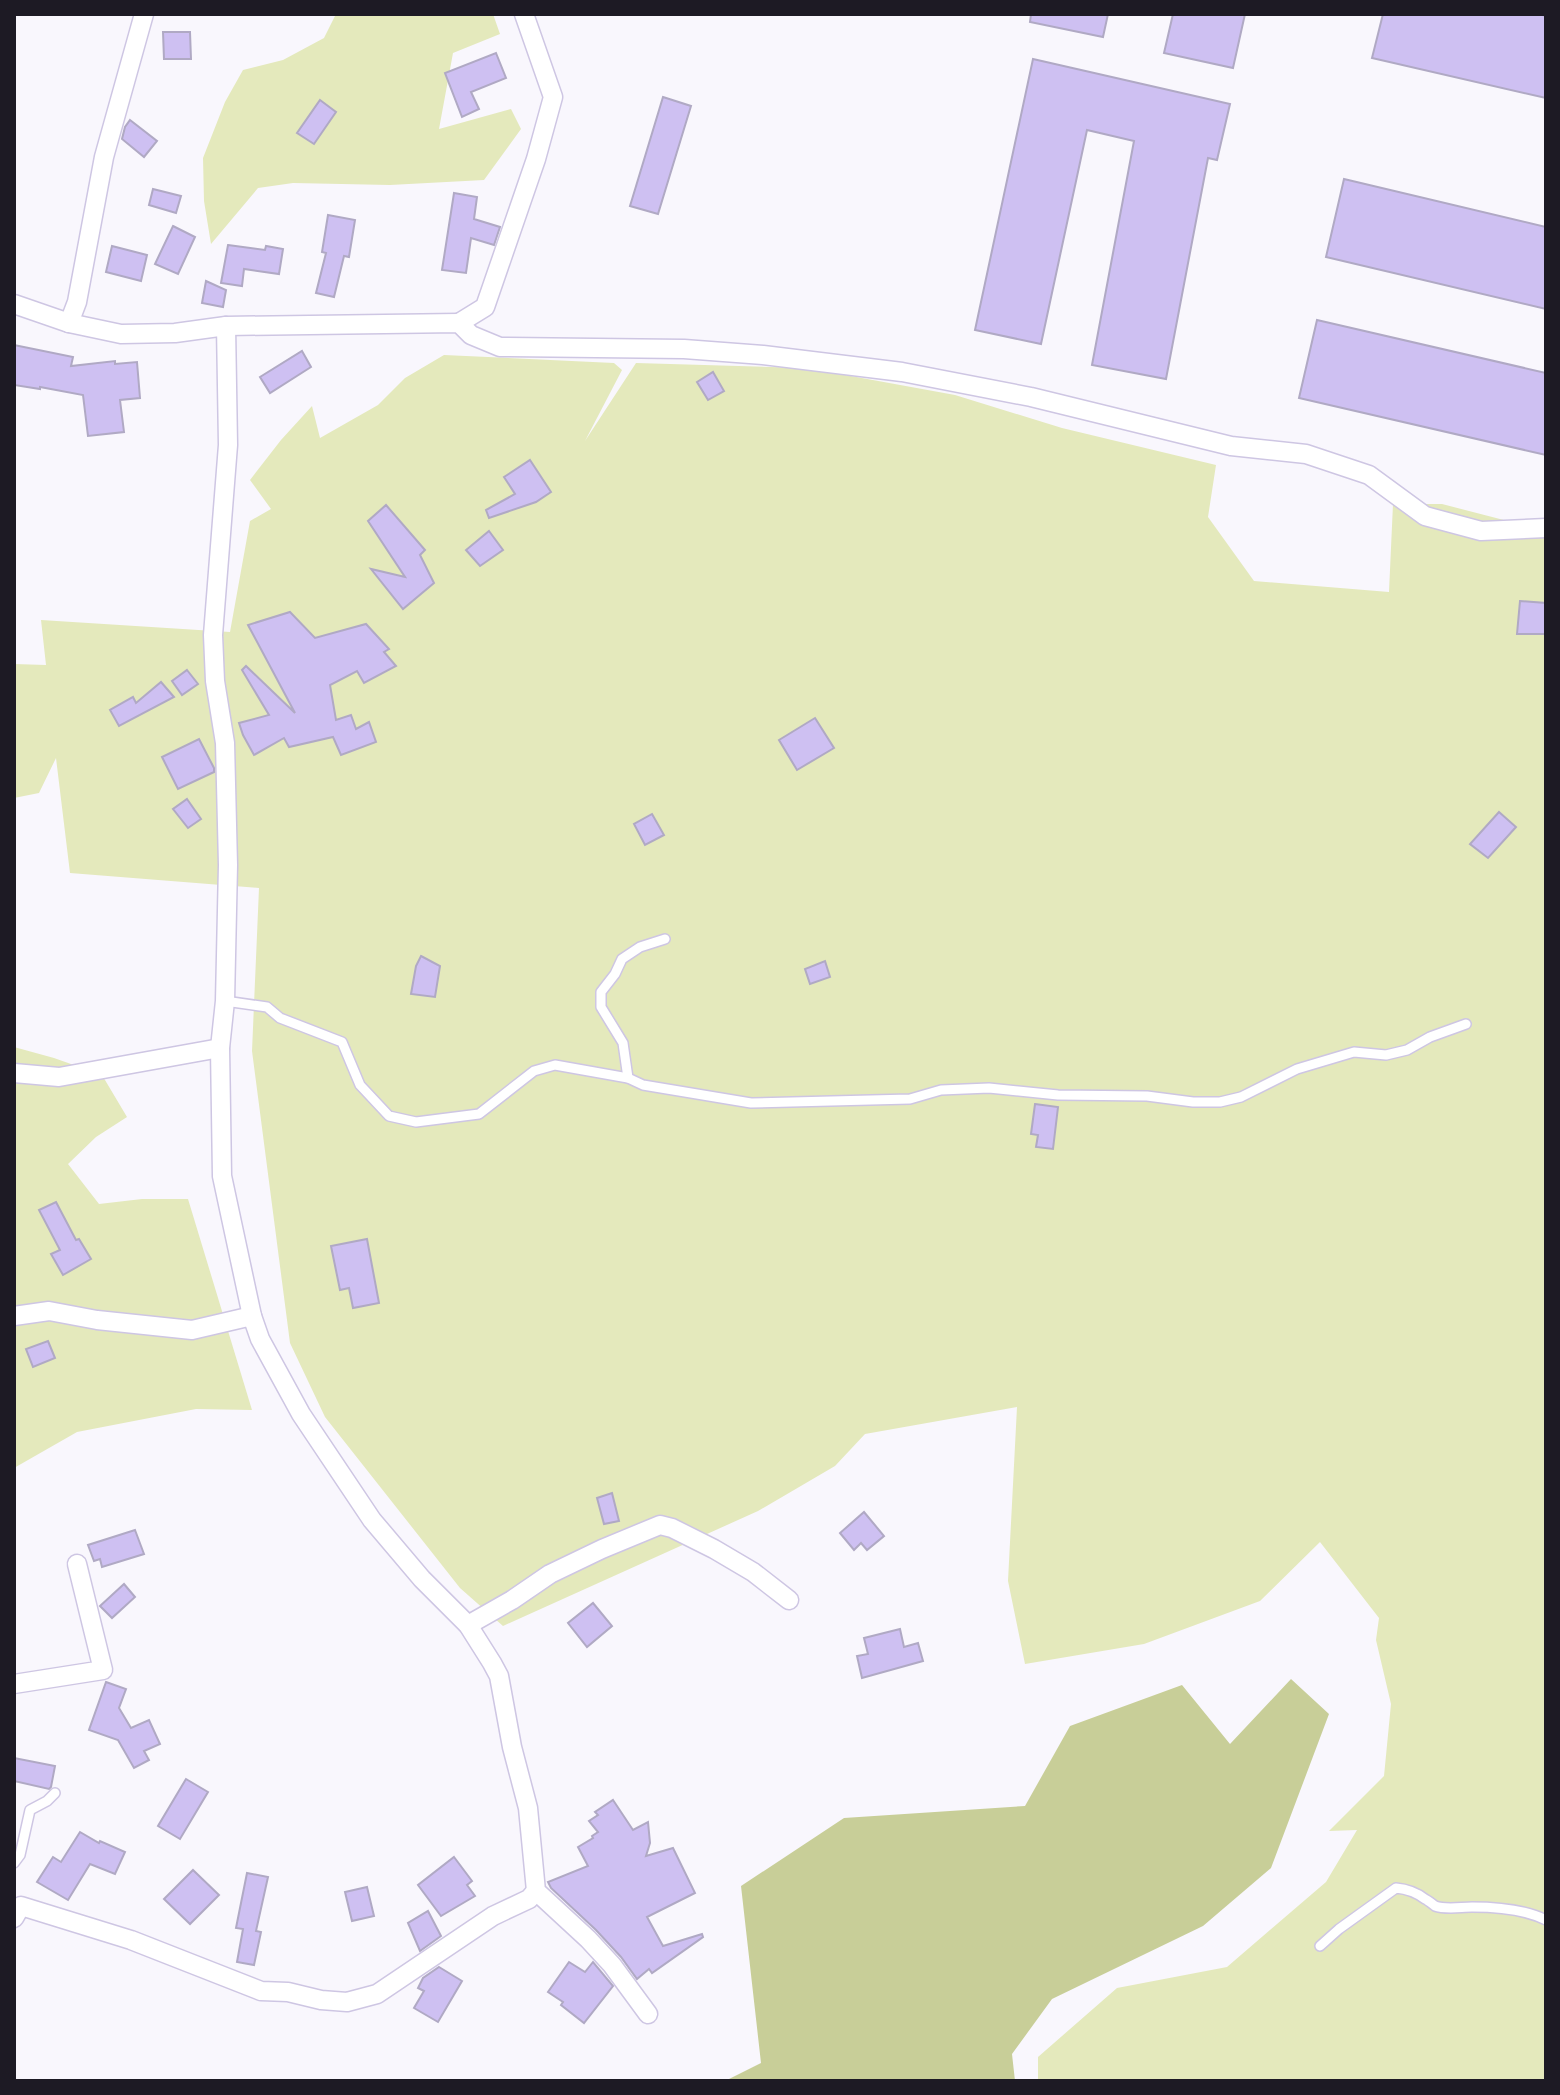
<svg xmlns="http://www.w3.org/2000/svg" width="1560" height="2095" font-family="Roboto,sans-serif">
<rect width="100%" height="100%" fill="#f9f7fd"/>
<g fill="#e4e9bc">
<path d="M 336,14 L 493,14 L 500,34 L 453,53 L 439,129 L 511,109 L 521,129 L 484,180 L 390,185 L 293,183 L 258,188 L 211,244 L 204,201 L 203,158 L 225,102 L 243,70 L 283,60 L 324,38 Z"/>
<path d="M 444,355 L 614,363 L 622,370 L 585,441 L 636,363 L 807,368 L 955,395 L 1062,428 L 1216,465 L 1208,517 L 1254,581 L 1389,592 L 1393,504 L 1442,504 L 1546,531 L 1546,2081 L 1038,2081 L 1038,2057 L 1117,1988 L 1227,1967 L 1326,1882 L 1357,1830 L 1329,1831 L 1384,1776 L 1391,1704 L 1376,1640 L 1379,1618 L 1320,1542 L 1260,1601 L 1144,1644 L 1025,1664 L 1008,1581 L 1017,1407 L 865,1434 L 835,1466 L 758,1511 L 503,1626 L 460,1588 L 325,1417 L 290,1343 L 252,1051 L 259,888 L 70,873 L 56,758 L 39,793 L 14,798 L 14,664 L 46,665 L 41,620 L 230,632 L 250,521 L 271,509 L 250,480 L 281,440 L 312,406 L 320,438 L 378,405 L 405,378 Z"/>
<path d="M 14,1047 L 54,1058 L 102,1075 L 127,1117 L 96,1137 L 68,1164 L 99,1204 L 142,1199 L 188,1199 L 252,1410 L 196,1409 L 77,1432 L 14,1468 Z"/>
</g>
<path fill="#c8ce98" d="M 1291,1679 L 1329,1714 L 1271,1868 L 1203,1926 L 1052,1999 L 1012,2054 L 1015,2081 L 725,2081 L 761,2063 L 741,1886 L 844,1818 L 1025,1806 L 1070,1726 L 1182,1685 L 1230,1744 Z"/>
<g fill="#cec0f2" stroke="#b0a9c4" stroke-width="2">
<path d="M 1031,14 L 1108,14 L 1103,37 L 1030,22 Z"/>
<path d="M 1173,14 L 1245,14 L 1233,68 L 1164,53 Z"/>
<path d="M 1383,14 L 1539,14 L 1546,16 L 1546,98 L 1372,58 Z"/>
<path d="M 163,32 L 190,32 L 191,59 L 164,59 Z"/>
<path d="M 496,53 L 506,78 L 471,92 L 479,109 L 462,117 L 445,73 Z"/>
<path d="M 1033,59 L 1230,104 L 1217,160 L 1208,158 L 1166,379 L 1092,365 L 1134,141 L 1087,130 L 1041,344 L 975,330 Z"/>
<path d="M 663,97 L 691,106 L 658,214 L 630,206 Z"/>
<path d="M 320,100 L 336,112 L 314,144 L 297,133 Z"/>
<path d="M 130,120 L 157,141 L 144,157 L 122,139 L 125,127 Z"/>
<path d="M 1344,179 L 1546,227 L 1546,309 L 1326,257 Z"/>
<path d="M 153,189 L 181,196 L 176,213 L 149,205 Z"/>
<path d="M 454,193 L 477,197 L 474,219 L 500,227 L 494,245 L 471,238 L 466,273 L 442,270 Z"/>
<path d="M 328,215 L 355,220 L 349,257 L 344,256 L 334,297 L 316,293 L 326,253 L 322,252 Z"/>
<path d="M 173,226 L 195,237 L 178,274 L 155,264 Z"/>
<path d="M 228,245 L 265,250 L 266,246 L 283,249 L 279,274 L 244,269 L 242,286 L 221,283 Z"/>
<path d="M 112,246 L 147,255 L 141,281 L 106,272 Z"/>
<path d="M 206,281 L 226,290 L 223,307 L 202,303 Z"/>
<path d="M 1317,320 L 1546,373 L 1546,455 L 1299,398 Z"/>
<path d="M 14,345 L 73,357 L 71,366 L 115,361 L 115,364 L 137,362 L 140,398 L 120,400 L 124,432 L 88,436 L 83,395 L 40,387 L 40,389 L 14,385 Z"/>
<path d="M 302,351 L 311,367 L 270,393 L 260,377 Z"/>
<path d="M 713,372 L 724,391 L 708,400 L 697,382 Z"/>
<path d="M 530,460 L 551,492 L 536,502 L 489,518 L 486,510 L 515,494 L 504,477 Z"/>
<path d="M 386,505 L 425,550 L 420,555 L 434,583 L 403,609 L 371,569 L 405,577 L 368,521 Z"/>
<path d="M 489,531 L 503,550 L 480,566 L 466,550 Z"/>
<path d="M 1520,601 L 1546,603 L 1546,634 L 1517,634 Z"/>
<path d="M 290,612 L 315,638 L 366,624 L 389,649 L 384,652 L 396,666 L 364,683 L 357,671 L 330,685 L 336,720 L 351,715 L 356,729 L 369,722 L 376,742 L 341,755 L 333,737 L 289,747 L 284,738 L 254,755 L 243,735 L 239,723 L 269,715 L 242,670 L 246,666 L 295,713 L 248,625 Z"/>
<path d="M 187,670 L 198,684 L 182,695 L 172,681 Z"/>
<path d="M 161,682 L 174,697 L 119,726 L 110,710 L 133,697 L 136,703 Z"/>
<path d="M 815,718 L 834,748 L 797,770 L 779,740 Z"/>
<path d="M 199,739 L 214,768 L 214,772 L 178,789 L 162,757 Z"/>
<path d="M 187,799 L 201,819 L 188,828 L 173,809 Z"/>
<path d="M 1499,812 L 1516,827 L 1488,858 L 1470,844 Z"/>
<path d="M 652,814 L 664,835 L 645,845 L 634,824 Z"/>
<path d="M 421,956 L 440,966 L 435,997 L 411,994 L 416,966 Z"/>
<path d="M 825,961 L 830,977 L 810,984 L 805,969 Z"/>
<path d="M 1035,1104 L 1058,1107 L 1053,1149 L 1036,1147 L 1038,1135 L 1031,1134 Z"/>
<path d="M 56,1202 L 76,1240 L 79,1239 L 91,1259 L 63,1275 L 51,1254 L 60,1250 L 39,1210 Z"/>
<path d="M 367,1239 L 379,1303 L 353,1308 L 349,1288 L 340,1290 L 331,1246 Z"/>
<path d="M 48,1341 L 55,1358 L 33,1367 L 26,1349 Z"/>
<path d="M 612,1493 L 619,1521 L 604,1524 L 597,1498 Z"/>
<path d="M 864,1512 L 884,1536 L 867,1550 L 861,1543 L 854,1550 L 840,1533 Z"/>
<path d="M 135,1530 L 144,1554 L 102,1567 L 100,1559 L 94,1561 L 88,1545 Z"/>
<path d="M 124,1584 L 135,1597 L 112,1618 L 100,1606 Z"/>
<path d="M 593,1603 L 612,1626 L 587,1647 L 568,1623 Z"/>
<path d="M 900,1629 L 904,1647 L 918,1643 L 923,1661 L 862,1678 L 857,1656 L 868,1654 L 864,1638 Z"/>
<path d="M 106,1682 L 126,1689 L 119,1708 L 131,1728 L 149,1720 L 160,1744 L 144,1751 L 149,1760 L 134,1768 L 118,1740 L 89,1730 Z"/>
<path d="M 14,1758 L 55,1766 L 51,1787 L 49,1789 L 14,1781 Z"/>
<path d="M 186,1779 L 208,1792 L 180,1839 L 158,1826 Z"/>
<path d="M 613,1800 L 633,1830 L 648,1822 L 650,1843 L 646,1856 L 673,1848 L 695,1893 L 647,1917 L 663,1946 L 702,1934 L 703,1937 L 652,1973 L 649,1969 L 637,1979 L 621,1957 L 596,1930 L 551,1888 L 548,1882 L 588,1866 L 578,1847 L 593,1838 L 592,1836 L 598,1832 L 589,1821 L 598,1815 L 595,1812 Z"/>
<path d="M 80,1832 L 99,1843 L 100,1841 L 125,1852 L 115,1874 L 90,1864 L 68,1900 L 37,1882 L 53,1857 L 61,1862 Z"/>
<path d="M 454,1857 L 472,1881 L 467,1885 L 475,1896 L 441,1916 L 418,1885 Z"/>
<path d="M 193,1870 L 219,1895 L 190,1924 L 164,1899 Z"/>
<path d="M 247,1873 L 268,1877 L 256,1931 L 261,1932 L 254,1965 L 237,1962 L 243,1929 L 236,1928 Z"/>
<path d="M 367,1887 L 374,1916 L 352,1921 L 345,1892 Z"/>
<path d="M 428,1911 L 441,1936 L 420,1951 L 408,1923 Z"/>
<path d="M 569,1962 L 585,1972 L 593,1962 L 613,1986 L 584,2023 L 561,2005 L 563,2002 L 548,1992 Z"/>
<path d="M 439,1967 L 462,1981 L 438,2022 L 414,2008 L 424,1991 L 418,1988 L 423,1978 Z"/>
</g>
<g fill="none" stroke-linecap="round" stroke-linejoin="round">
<defs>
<g id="service">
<path d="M 225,1001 L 267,1007 L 280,1018 L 342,1042 L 360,1085 L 389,1116 L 416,1122 L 479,1114 L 534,1071 L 555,1065 L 628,1078 L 643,1085 L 751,1103 L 910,1099 L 941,1090 L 989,1088 L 1058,1095 L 1147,1096 L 1193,1102 L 1220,1102 L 1241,1097 L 1297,1069 L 1354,1052 L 1386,1055 L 1407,1050 L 1430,1037 L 1466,1024"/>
<path d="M 628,1078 L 623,1043 L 601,1007 L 601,992 L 615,974 L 622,959 L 640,947 L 665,939"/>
<path d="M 14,1863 L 20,1855 L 30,1810 L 47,1801 L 55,1793"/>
<path d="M 1320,1946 L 1339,1929 L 1396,1888 C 1407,1889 1416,1892 1425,1899 C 1426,1899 1434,1905 1435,1906 C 1446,1910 1461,1907 1472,1907 C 1495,1907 1526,1910 1546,1920"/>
</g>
<g id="minor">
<path d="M 14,304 L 69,323 L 121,334 L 175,333 L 226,326 L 459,323 L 471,335 L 500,347 L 684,349 L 763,355 L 902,372 L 1031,397 L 1231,446 L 1306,454 L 1369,475 L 1425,516 L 1481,531 L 1546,528"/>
<path d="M 69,323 L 77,302 L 104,157 L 144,14"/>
<path d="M 459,323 L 485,307 L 536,159 L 553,97 L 524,14"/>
<path d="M 226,326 L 228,445 L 213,635 L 215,681 L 225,743 L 228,865 L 225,1001 L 220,1048 L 222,1176 L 252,1316 L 260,1339 L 301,1414 L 372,1520 L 422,1579 L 468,1625 L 492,1663 L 499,1676 L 512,1747 L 528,1808 L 536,1891 L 588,1939 L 612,1965 L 648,2014"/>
<path d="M 14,1073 L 59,1077 L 220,1048"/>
<path d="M 14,1316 L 49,1311 L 97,1320 L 192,1330 L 252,1316"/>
<path d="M 468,1625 L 512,1600 L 550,1574 L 602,1549 L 660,1525 L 672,1528 L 714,1549 L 753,1572 L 789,1600"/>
<path d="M 14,1684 L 103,1670 L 77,1564"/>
<path d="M 14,1918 L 21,1906 L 131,1940 L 261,1991 L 288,1992 L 321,2000 L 347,2002 L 377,1994 L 493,1916 L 529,1899 L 536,1891"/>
</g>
</defs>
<use href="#service" stroke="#cec6e3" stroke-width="12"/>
<use href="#minor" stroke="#cec6e3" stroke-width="21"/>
<use href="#service" stroke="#fff" stroke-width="9"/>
<use href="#minor" stroke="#fff" stroke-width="18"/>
</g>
<rect width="1560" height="2095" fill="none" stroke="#1d1a24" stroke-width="32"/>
</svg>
